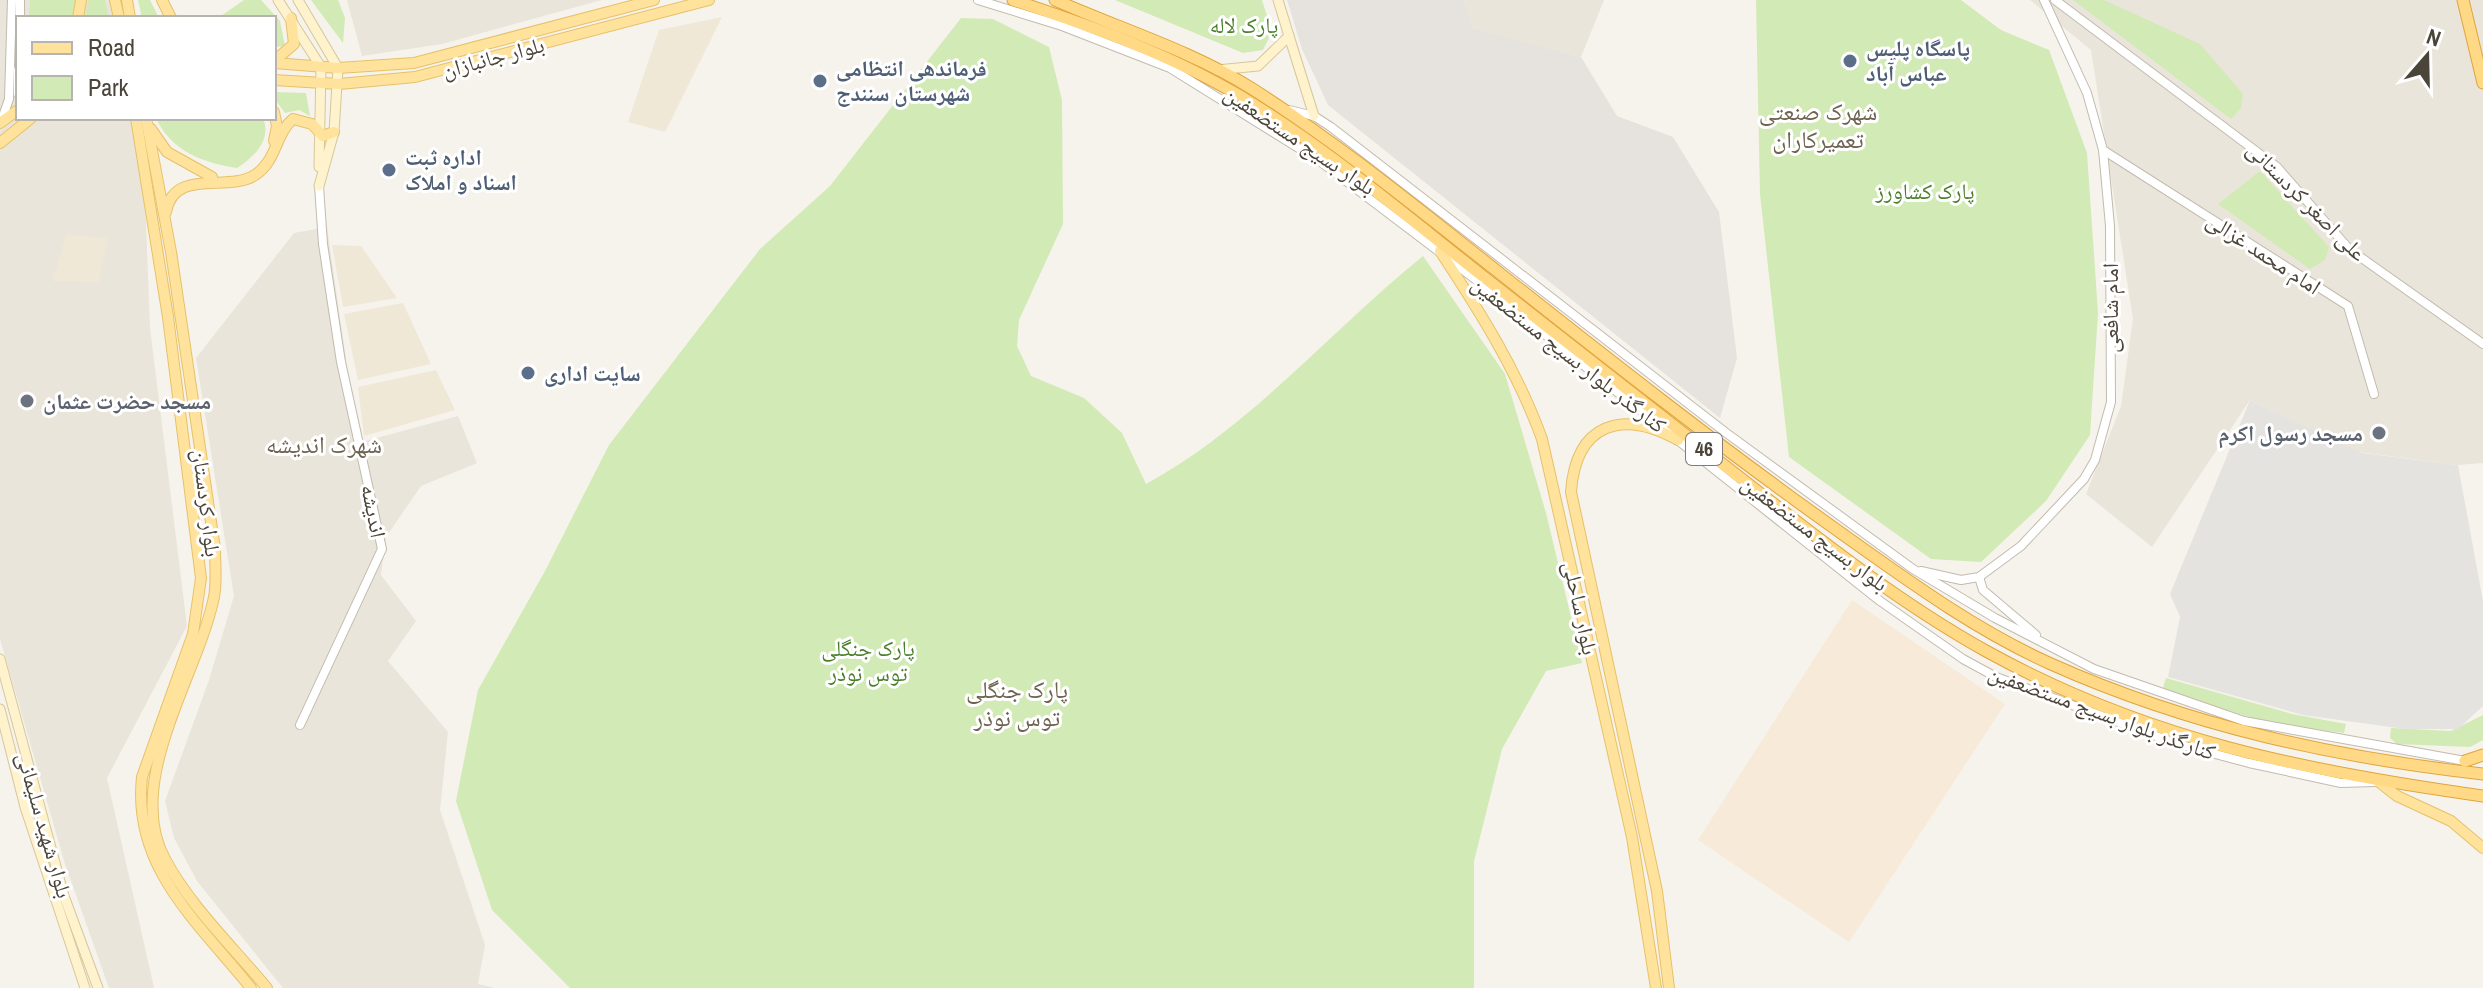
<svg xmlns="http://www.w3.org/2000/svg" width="2483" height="988" font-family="'Archivo Narrow','Noto Naskh Arabic',sans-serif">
<rect width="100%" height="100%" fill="#f6f3ec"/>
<g fill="#eae5da">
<path d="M 0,0 L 125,0 L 128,18 L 18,18 L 18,118 L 142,118 L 150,328 L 187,626 L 107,778 L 154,988 L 109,988 L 65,864 L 0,639 Z"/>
<path d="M 347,0 L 602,0 L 442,44 L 362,56 Z"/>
<path d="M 1464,0 L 1604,0 L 1581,57 L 1471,28 Z"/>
<path d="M 2030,0 L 2483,0 L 2483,463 L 2458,465 L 2358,452 L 2250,400 L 2152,547 L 2086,494 L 2121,406 L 2133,319 L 2091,50 Z"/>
<path d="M 327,227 L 358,443 L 458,416 L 477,463 L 421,486 L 386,537 L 381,575 L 416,621 L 388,661 L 448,732 L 440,810 L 485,945 L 478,984 L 495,988 L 283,988 L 197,881 L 174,838 L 165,801 L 209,680 L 234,596 L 196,358 L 294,233 Z"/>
</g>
<path fill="#f7ead8" d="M 1852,600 L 2005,704 L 1849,942 L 1698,840 Z"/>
<path fill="#e6e2dd" d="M 1287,0 L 1464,0 L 1472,28 L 1581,57 L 1617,116 L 1673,137 L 1719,212 L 1737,358 L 1720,418 L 1328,105 L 1302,49 Z"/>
<g fill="#efe8d6">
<path d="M 722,17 L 665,132 L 628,122 L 659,30 Z"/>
<path d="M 66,235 L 107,238 L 99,282 L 53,281 Z"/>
<path d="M 332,245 L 361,246 L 397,298 L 343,307 Z"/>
<path d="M 403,303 L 431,364 L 358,380 L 344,314 Z"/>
<path d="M 436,370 L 455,410 L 364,436 L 358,387 Z"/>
</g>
<g fill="#d2eab5">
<path d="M 30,0 L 75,0 L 72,18 L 29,18 Z"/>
<path d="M 88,0 L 105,0 L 109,18 L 85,18 Z"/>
<path d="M 138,0 L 150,0 L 159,18 L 142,18 Z"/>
<path d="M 244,0 L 261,0 L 280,21 L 285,46 L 274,47 L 274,18 L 218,18 Z"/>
<path d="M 311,0 L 338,0 L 345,18 L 343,43 Z"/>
<path d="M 1115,0 L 1262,0 L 1272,32 L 1263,50 L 1243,53 Z"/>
<path d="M 1756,0 L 1961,0 L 2001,30 L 2049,50 L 2087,153 L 2098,313 L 2090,435 L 2046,501 L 1981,562 L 1931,559 L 1789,457 L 1760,194 Z"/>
<path d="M 2073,0 L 2104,0 L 2200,44 L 2243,94 L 2241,108 L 2231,119 Z"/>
<path d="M 961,18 L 993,19 L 1049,47 L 1062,100 L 1063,224 L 1019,320 L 1017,346 L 1031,376 L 1084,398 L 1122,433 L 1146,484 C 1251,427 1331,330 1423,256 L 1505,374 L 1546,513 L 1582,663 L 1546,671 L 1502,749 L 1474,861 L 1474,988 L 570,988 L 492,910 L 456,801 L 478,690 L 545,571 L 609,445 L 760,249 L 830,186 Z"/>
<path d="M 274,92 L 306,93 L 310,116 L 299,110 L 285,113 L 274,98 Z"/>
<path d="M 156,118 L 263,118 C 272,140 254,157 237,168 C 203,163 171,151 156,118 Z"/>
<path d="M 2260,171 L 2329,247 L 2325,260 L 2310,269 L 2218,204 Z"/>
<path d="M 2166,678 L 2292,714 L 2346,724 L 2344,733 L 2273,724 L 2162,691 Z"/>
<path d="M 2483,715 L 2483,740 L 2470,747 L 2397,744 L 2390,738 L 2391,728 L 2451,731 Z"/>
</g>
<path fill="#e5e3e0" d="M 2250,400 L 2362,453 L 2458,465 L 2483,601 L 2483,706 L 2458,729 L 2405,729 L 2303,715 L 2168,677 L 2180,617 L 2170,594 Z"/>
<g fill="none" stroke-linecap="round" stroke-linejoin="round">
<defs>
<g id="tertiary">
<path d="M 978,0 L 1062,26 L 1170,68 L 1321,162 L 1475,279 L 1880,601 L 1963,659 L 1996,677 L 2178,744 L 2249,763 L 2341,783 L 2375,782"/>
<path d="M 2055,0 L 2277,167 L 2349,249 L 2483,344"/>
<path d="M 20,18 L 20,0"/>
<path d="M 18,70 L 18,94"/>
<path d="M 1289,110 L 1314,116 L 1331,127 L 1725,432 L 1913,569 L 1995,618 L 2094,669 L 2244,721 L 2465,761"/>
<path d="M 1,122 L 9,99 L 12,0"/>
<path d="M 2103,150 L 2348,306 L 2374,394"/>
<path d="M 1921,571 L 1961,580 L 1979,577 L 2021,546 L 2084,479 L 2095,460 L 2111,402 L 2110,226 L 2103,150 L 2087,93 L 2044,0"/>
<path d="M 1979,577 L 1983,590 L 2036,635"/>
<path d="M 300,725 L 382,549 L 341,362 L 323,244 L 319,186"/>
</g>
<g id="secondary">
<path d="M 278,0 L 321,67 L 319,167"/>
<path d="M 298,0 L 338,68 L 334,132 L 319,186"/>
<path d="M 1278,0 L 1289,36"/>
<path d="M 1217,70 L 1258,66 L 1289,36 L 1314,116"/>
<path d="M 0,659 L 64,896 L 98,988"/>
<path d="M 0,709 L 25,807 L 85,988"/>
</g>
<g id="primary">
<path d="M 115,0 L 119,18"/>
<path d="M 127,0 L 130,18"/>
<path d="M 162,0 L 171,18"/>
<path d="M 78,18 L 81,0"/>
<path d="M 274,61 L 294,44 L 291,18"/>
<path d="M 274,63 L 338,68 L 414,63 L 654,0"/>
<path d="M 274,80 L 339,84 L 415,77 L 709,0"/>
<path d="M 136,118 L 168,317 L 201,578 L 193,634 L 142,777 C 132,868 199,923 251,988"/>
<path d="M 146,118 L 171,252 L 215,549 C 215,564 217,581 214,597 C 198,675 123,782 165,859 C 190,906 233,947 267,988"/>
<path d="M 0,123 L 18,110"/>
<path d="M 151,129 L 167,152 L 212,177"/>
<path d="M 274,141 L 277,126 L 274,112"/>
<path d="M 0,143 L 31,118"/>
<path d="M 166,212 C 174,167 228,193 255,175 C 277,161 275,134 293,119 L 312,124 L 323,136 L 334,132"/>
<path d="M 1440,251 C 1480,312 1517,370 1542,439 L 1632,837 L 1656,988"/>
<path d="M 2378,781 L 2397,796 L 2451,821 L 2483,848"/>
<path d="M 1669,988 L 1657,891 L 1571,492 C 1576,423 1622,409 1678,440"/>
</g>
<g id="trunk">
<path d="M 1013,0 C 1091,26 1169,54 1240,96 C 1325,147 1403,213 1480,274 C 1572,346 1664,418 1756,490 C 1829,547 1905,606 1986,651 C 2147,740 2304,771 2483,796"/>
<path d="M 1055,0 C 1120,29 1190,50 1251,88 C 1338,143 1417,208 1497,271 C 1608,359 1719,446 1834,528 C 1903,577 1973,629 2051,664 C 2190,726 2332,757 2483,774"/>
<path d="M 2463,0 L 2483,83"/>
<path d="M 2465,761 L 2483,755"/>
</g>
</defs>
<use href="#tertiary" stroke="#c2bbae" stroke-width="10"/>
<use href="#secondary" stroke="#d6c79b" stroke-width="11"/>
<use href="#primary" stroke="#e6c16a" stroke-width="12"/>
<use href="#trunk" stroke="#e0a43c" stroke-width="13"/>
<use href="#tertiary" stroke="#fff" stroke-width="8"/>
<use href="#secondary" stroke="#fff3cd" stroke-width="9"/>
<use href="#primary" stroke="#ffe39c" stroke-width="10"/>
<use href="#trunk" stroke="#ffd985" stroke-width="11"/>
</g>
<g fill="#5c6f8a" stroke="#fff" stroke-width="3">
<circle cx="1850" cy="61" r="8"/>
<circle cx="820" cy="81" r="8"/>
<circle cx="389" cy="170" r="8"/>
<circle cx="528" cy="373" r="8"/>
</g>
<g fill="#6b7280" stroke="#fff" stroke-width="3">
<circle cx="27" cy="401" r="8"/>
<circle cx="2379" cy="433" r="8"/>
</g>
<g text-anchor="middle" stroke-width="6" stroke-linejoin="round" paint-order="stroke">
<rect fill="#fff" stroke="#817c74" stroke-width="2" x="1686" y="433" width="36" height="32" rx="6"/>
<g font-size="20" font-weight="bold" fill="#4b4439">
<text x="1704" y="456">46</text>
</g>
<g font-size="22" fill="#4a7f2a" stroke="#fff">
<text x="1244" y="33">پارک لاله</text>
<text x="1925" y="199">پارک کشاورز</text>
<text x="868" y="656">پارک جنگلی<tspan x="868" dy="25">توس نوذر</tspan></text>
</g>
<g font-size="22" font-weight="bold" fill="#4e5e75" stroke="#fff" text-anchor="start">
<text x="1866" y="56">پاسگاه پلیس<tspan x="1866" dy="25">عباس آباد</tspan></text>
<text x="836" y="76">فرماندهی انتظامی<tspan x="836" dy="25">شهرستان سنندج</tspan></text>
<text x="405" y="165">اداره ثبت<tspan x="405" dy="25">اسناد و املاک</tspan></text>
<text x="544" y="381">سایت اداری</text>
</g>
<g font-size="22" fill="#4b4439" stroke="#fff">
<text transform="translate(493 57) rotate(-15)" y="8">بلوار جانبازان</text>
<text transform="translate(1300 140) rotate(34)" y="8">بلوار بسیج مستضعفین</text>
<text transform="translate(2307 201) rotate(45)" y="8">علی اصغر کردستانی</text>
<text transform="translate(2264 253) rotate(33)" y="8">امام محمد غزالی</text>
<text transform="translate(2110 308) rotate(-90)" y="8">امام شافعی</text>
<text transform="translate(1569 354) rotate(38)" y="8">کنارگذر بلوار بسیج مستضعفین</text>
<text transform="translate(207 503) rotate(83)" y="8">بلوار کردستان</text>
<text transform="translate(374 511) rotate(79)" y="8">اندیشه</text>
<text transform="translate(1815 533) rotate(37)" y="8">بلوار بسیج مستضعفین</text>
<text transform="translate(1581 608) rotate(78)" y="8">بلوار ساحلی</text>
<text transform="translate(2102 712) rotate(20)" y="8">کنارگذر بلوار بسیج مستضعفین</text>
<text transform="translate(45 825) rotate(74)" y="8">بلوار شهید سلیمانی</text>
</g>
<g font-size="22" font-weight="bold" fill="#5b616d" stroke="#fff" text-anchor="start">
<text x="43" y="409">مسجد حضرت عثمان</text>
<text x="2363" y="441" text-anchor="end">مسجد رسول اکرم</text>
</g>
<g font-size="24" fill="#6e6250" stroke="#fff">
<text x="1818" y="120">شهرک صنعتی<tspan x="1818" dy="28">تعمیرکاران</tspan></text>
<text x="324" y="453">شهرک اندیشه</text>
<text x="1017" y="698">پارک جنگلی<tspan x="1017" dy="28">توس نوذر</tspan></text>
</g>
</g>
<rect x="16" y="16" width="260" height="104" fill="#ffffff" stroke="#b7b4b0" stroke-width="2"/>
<rect x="32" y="42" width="40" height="12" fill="#ffe39c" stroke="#b7b4b0" stroke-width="2"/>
<text x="88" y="56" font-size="24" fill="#4b4439">Road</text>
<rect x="32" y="76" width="40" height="24" fill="#d2eab5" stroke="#b7b4b0" stroke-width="2"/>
<text x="88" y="96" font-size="24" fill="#4b4439">Park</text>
<g transform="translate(2427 56) rotate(20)" stroke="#ffffff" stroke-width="6" paint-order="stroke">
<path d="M0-6L14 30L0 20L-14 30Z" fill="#4b4439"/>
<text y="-12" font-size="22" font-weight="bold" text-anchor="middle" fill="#4b4439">N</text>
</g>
</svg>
